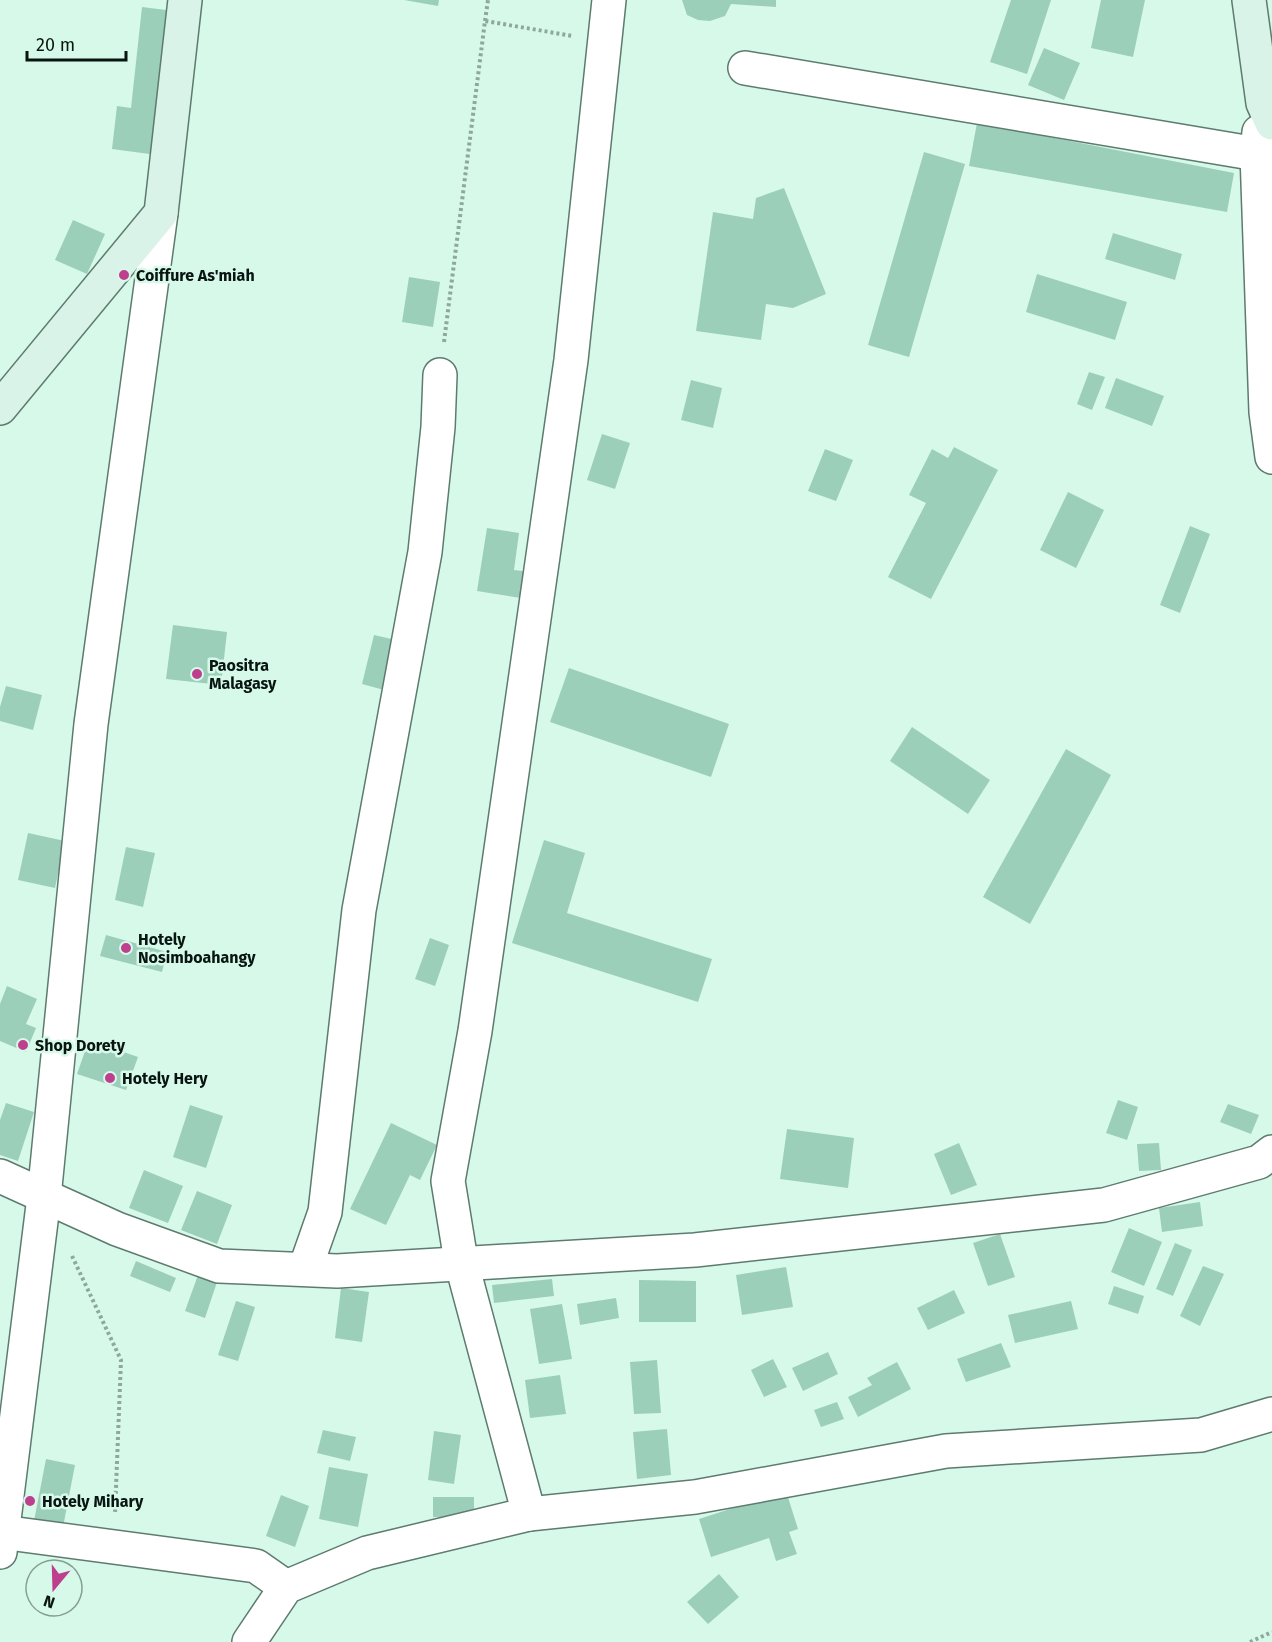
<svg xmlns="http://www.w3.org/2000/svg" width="1272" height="1642" font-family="'Fira Sans',sans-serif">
<rect width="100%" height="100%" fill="#d7f9ea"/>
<g fill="#9ccfb9">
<path d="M 404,0 L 439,0 L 438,6 Z"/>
<path d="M 682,0 L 776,0 L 776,7 L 731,4 L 725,16 L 710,21 L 698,20 L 687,15 Z"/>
<path d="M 1011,0 L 1051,0 L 1027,74 L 990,62 Z"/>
<path d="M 1101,0 L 1145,0 L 1133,57 L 1091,48 Z"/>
<path d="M 142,7 L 174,11 L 157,155 L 112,149 L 117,106 L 131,108 Z"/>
<path d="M 1044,48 L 1080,63 L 1064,100 L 1028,85 Z"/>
<path d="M 977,123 L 1234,173 L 1227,212 L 969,166 Z"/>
<path d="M 924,152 L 965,164 L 909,357 L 868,345 Z"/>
<path d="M 784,188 L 826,294 L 793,308 L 766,304 L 761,340 L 696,331 L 713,212 L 753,219 L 756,198 Z"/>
<path d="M 73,220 L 105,234 L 87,274 L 55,260 Z"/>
<path d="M 1113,233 L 1182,254 L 1175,280 L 1105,259 Z"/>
<path d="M 1037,274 L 1127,302 L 1115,340 L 1026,312 Z"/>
<path d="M 409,277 L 440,282 L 433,327 L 402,322 Z"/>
<path d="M 1089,372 L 1105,377 L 1092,410 L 1077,404 Z"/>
<path d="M 1116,378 L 1164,396 L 1152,426 L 1105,408 Z"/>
<path d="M 691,380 L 722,388 L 713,428 L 681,420 Z"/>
<path d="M 602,434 L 630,443 L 615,489 L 587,480 Z"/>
<path d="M 954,447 L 998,470 L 931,599 L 888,577 L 926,503 L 909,495 L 932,449 L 948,458 Z"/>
<path d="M 825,449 L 853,460 L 836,501 L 808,491 Z"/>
<path d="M 1068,492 L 1104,510 L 1076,568 L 1040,550 Z"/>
<path d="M 1190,526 L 1210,534 L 1180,613 L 1160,605 Z"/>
<path d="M 487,528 L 519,533 L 514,570 L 531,572 L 527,599 L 477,591 Z"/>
<path d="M 173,625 L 227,632 L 221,685 L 166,679 Z"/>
<path d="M 374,635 L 396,640 L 384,690 L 362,684 Z"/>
<path d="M 569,668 L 729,724 L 711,777 L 550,722 Z"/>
<path d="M 6,686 L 42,695 L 33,730 L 0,721 L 0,707 Z"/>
<path d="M 912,727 L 990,780 L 968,814 L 890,761 Z"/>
<path d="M 1066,749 L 1111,775 L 1030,924 L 983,897 Z"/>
<path d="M 28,833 L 65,841 L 55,888 L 18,880 Z"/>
<path d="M 544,840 L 585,853 L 567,913 L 712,959 L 698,1002 L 512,943 Z"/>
<path d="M 126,847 L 155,853 L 143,907 L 115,900 Z"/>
<path d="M 106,935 L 167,952 L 162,972 L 100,956 Z"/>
<path d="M 430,938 L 449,945 L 435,986 L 415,979 Z"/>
<path d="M 7,986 L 37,999 L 26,1024 L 36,1028 L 26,1052 L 0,1041 L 0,1004 Z"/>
<path d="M 89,1040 L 138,1057 L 126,1090 L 77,1074 Z"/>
<path d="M 1118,1100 L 1138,1107 L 1127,1140 L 1106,1133 Z"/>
<path d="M 6,1103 L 34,1112 L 18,1161 L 0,1155 L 0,1120 Z"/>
<path d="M 1228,1104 L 1259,1115 L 1251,1134 L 1220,1122 Z"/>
<path d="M 190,1105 L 223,1116 L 206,1168 L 173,1157 Z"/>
<path d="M 391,1123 L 437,1145 L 420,1180 L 410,1175 L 386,1225 L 350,1209 Z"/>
<path d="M 787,1129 L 854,1138 L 848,1188 L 780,1179 Z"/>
<path d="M 959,1143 L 977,1185 L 951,1195 L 934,1154 Z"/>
<path d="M 1159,1143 L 1161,1170 L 1139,1171 L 1137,1144 Z"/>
<path d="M 144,1170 L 183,1186 L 168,1223 L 129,1208 Z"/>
<path d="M 197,1191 L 232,1205 L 217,1244 L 181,1230 Z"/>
<path d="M 1200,1202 L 1203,1226 L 1162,1232 L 1159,1208 Z"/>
<path d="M 1129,1228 L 1162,1242 L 1144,1286 L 1111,1272 Z"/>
<path d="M 1000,1234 L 1015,1277 L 988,1286 L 973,1243 Z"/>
<path d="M 1175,1243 L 1192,1250 L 1173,1296 L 1156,1289 Z"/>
<path d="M 136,1261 L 176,1278 L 170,1292 L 130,1276 Z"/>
<path d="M 1203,1266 L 1224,1274 L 1200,1326 L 1180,1316 Z"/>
<path d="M 786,1267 L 793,1307 L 742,1315 L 736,1275 Z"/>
<path d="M 198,1275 L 217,1282 L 205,1318 L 185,1311 Z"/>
<path d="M 552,1279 L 554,1296 L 494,1303 L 492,1285 Z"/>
<path d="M 639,1280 L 696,1281 L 696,1322 L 639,1322 Z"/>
<path d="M 1114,1286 L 1144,1296 L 1138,1314 L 1108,1304 Z"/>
<path d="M 341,1288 L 369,1292 L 362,1342 L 335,1338 Z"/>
<path d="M 954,1290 L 965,1313 L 928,1330 L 917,1308 Z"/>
<path d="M 616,1298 L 619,1318 L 580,1325 L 577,1304 Z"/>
<path d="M 236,1301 L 255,1307 L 238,1361 L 218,1355 Z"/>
<path d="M 1071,1301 L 1078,1329 L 1015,1343 L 1008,1315 Z"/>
<path d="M 562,1304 L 572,1359 L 539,1364 L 530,1309 Z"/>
<path d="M 1001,1343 L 1011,1367 L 966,1382 L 957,1359 Z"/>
<path d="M 828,1352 L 838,1374 L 803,1391 L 792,1368 Z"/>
<path d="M 773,1359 L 787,1387 L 764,1397 L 751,1370 Z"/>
<path d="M 657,1360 L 661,1413 L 634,1414 L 630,1362 Z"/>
<path d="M 897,1362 L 911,1389 L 858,1417 L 848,1397 L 872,1385 L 867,1378 Z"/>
<path d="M 560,1375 L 566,1414 L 530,1418 L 525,1380 Z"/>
<path d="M 837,1402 L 844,1419 L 821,1427 L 814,1410 Z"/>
<path d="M 667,1429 L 671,1475 L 637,1479 L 633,1432 Z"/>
<path d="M 323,1430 L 356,1437 L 350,1461 L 317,1453 Z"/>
<path d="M 434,1431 L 461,1435 L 454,1484 L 428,1480 Z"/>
<path d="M 46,1459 L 75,1465 L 63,1527 L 34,1521 Z"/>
<path d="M 329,1467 L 368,1474 L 358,1527 L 319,1519 Z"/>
<path d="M 786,1491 L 798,1529 L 789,1532 L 797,1554 L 776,1561 L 769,1538 L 711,1557 L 699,1519 Z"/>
<path d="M 281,1495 L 309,1506 L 295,1547 L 266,1536 Z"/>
<rect x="433" y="1497" width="41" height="20"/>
<path d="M 719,1574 L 739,1597 L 708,1624 L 687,1602 Z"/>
</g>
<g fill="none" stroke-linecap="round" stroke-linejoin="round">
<defs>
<g id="street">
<path d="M 745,68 L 1257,154"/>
<path d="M 1259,132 L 1257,154 L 1266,412 L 1272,457"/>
<path d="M 0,1176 L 117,1229 L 219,1266 L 337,1271 L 695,1250 L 1104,1205 L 1259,1162 L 1272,1152"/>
<path d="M 305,1269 L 325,1212 L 359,910 L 425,552 L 438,427 L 440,375"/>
<path d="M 529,1514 L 461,1261 L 448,1181 L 475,1031 L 571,360 L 609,0"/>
<path d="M 2,1532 L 256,1566 L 286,1587"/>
<path d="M 0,1552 L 44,1197 L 91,724 L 161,213"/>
<path d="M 249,1642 L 286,1587 L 367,1553 L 529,1514 L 695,1497 L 946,1451 L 1201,1435 L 1272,1414"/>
</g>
<g id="secondary">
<path d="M 1249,0 L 1263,103 L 1272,123"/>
<path d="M 0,408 L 161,213 L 185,0"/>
</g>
</defs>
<use href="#street" stroke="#5d7b6e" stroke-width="36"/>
<use href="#secondary" stroke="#5d7b6e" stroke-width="36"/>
<g stroke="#8ea89d" stroke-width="4" stroke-dasharray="3 3" stroke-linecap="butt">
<path d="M 485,21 L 488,0"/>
<path d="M 444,342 L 485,21 L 573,36"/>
<path d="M 72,1256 L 121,1360 L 115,1513"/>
<path d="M 1250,1642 L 1272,1632"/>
</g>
<use href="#street" stroke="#fff" stroke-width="33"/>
<use href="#secondary" stroke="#d9f3e8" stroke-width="33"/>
</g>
<g fill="#bd3f8d" stroke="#d7f9ea" stroke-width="2">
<circle cx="124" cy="275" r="6"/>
<circle cx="197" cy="674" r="6"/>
<circle cx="126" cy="948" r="6"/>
<circle cx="23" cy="1045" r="6"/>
<circle cx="110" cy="1078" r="6"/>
<circle cx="30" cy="1501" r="6"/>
</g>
<g text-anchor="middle" stroke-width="5" stroke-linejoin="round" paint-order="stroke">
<g font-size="16" font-weight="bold" fill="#091510" stroke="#d7f9ea" text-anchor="start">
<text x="136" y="281">Coiffure As'miah</text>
<text x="209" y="671">Paositra<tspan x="209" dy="18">Malagasy</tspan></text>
<text x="138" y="945">Hotely<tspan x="138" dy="18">Nosimboahangy</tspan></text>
<text x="35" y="1051">Shop Dorety</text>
<text x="122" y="1084">Hotely Hery</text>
<text x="42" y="1507">Hotely Mihary</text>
</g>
</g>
<g transform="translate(54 1588) rotate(199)"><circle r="28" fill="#d7f9ea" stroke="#859e93" stroke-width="1.5"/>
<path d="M0-4.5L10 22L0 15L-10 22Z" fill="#bd3f8d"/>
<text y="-9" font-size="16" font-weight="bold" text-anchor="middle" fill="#091510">N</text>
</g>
<path d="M27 51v9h99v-9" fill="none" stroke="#091510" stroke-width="3"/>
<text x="36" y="51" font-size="18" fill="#091510" stroke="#d7f9ea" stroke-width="4.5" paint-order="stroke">20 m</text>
</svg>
